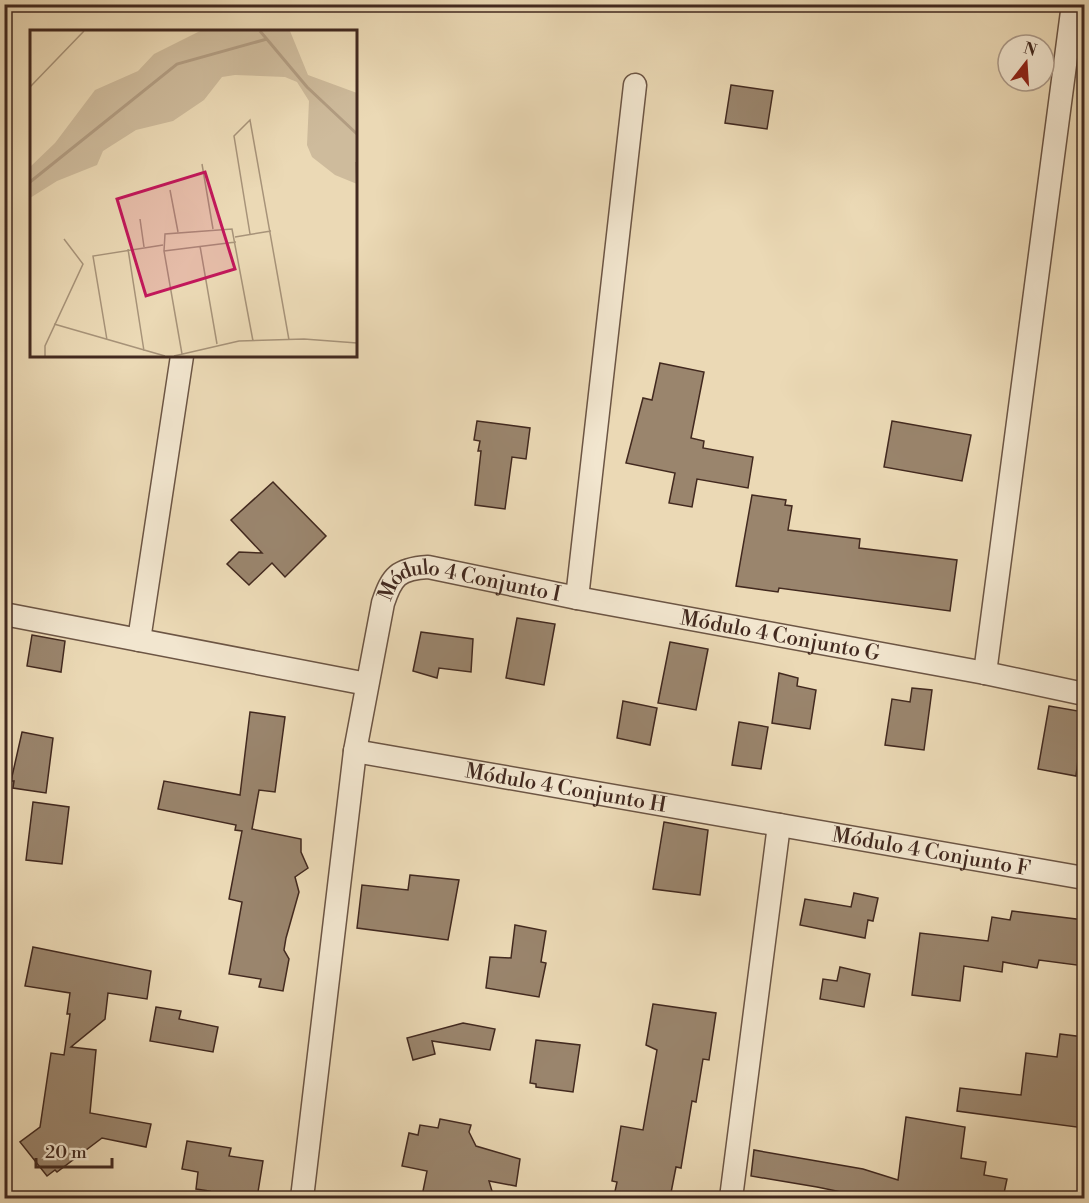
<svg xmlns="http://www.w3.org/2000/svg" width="1089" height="1203" font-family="'Libre Bodoni',serif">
<rect width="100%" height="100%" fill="#ebd9b5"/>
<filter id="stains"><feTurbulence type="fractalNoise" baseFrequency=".00333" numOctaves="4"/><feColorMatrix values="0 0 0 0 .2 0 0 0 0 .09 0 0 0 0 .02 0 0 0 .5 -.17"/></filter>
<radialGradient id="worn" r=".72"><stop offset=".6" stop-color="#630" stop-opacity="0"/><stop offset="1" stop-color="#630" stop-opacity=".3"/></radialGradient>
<g fill="#9a856d" stroke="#42291f" stroke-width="1.5">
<path d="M 731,85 L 773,91 L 767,129 L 725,123 Z"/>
<path d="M 660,363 L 704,372 L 691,438 L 704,441 L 703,448 L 753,457 L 748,488 L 697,479 L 692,507 L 669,503 L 675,473 L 626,463 L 643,398 L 652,400 Z"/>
<path d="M 477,421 L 530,428 L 526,459 L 512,457 L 505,509 L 475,505 L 481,451 L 478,451 L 480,441 L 474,440 Z"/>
<path d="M 892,421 L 971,435 L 962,481 L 884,467 Z"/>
<path d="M 273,482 L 326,536 L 285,577 L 272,563 L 249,585 L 227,564 L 239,552 L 262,553 L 231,520 Z"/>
<path d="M 752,495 L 786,500 L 785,505 L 792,506 L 788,530 L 860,539 L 859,548 L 957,560 L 950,611 L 779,588 L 778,592 L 736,586 Z"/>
<path d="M 517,618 L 555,624 L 544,685 L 506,678 Z"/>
<path d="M 421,632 L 473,639 L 471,672 L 439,668 L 437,678 L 413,671 Z"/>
<path d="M 32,635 L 65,641 L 61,672 L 27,666 Z"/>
<path d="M 670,642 L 708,649 L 696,710 L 658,703 Z"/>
<path d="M 779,673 L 798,678 L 797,686 L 816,690 L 810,729 L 772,723 Z"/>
<path d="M 912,688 L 932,690 L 924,750 L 885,745 L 892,699 L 910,702 Z"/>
<path d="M 623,701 L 657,708 L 650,745 L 617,738 Z"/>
<path d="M 1049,706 L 1084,712 L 1076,776 L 1038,769 Z"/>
<path d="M 250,712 L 285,717 L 275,792 L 259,790 L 252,829 L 301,839 L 301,852 L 308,868 L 295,877 L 299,892 L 286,938 L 284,950 L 289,959 L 283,991 L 259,987 L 261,979 L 229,974 L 242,902 L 229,899 L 242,831 L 235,830 L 236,825 L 158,809 L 164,781 L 240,795 Z"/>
<path d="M 739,722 L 768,727 L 761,769 L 732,765 Z"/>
<path d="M 22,732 L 53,738 L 46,793 L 13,788 L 14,781 L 11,781 Z"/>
<path d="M 33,802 L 69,807 L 62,864 L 26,860 Z"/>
<path d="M 664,822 L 708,830 L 700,895 L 653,889 Z"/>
<path d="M 410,875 L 459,880 L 448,940 L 357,928 L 362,885 L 408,890 Z"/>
<path d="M 854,893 L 878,898 L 873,921 L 868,920 L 865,938 L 800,925 L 805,899 L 851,907 Z"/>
<path d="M 1012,911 L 1084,920 L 1084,966 L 1039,960 L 1037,968 L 1003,962 L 1002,972 L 964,966 L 960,1001 L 912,995 L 920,933 L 988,941 L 992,917 L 1010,920 Z"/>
<path d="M 515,925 L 546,931 L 541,962 L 546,963 L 539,997 L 486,988 L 490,957 L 511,958 Z"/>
<path d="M 33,947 L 151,971 L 147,999 L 108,993 L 105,1019 L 71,1047 L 96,1050 L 90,1113 L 151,1124 L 146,1147 L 102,1138 L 57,1172 L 55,1170 L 47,1176 L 20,1142 L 40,1127 L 51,1053 L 64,1055 L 70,1014 L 67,1014 L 70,993 L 25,986 Z"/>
<path d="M 840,967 L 870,974 L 864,1007 L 820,999 L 823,979 L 837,981 Z"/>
<path d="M 653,1004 L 716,1013 L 709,1060 L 703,1059 L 696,1102 L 692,1101 L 681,1168 L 676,1167 L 670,1198 L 630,1198 L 614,1196 L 617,1182 L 612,1181 L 621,1126 L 643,1130 L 657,1050 L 646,1045 Z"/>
<path d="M 156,1007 L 181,1011 L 179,1019 L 218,1027 L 213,1052 L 150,1041 Z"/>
<path d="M 463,1023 L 495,1029 L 490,1050 L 432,1041 L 435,1054 L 413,1060 L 407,1038 Z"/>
<path d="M 1060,1034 L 1084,1037 L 1084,1128 L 957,1111 L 960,1088 L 1021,1095 L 1026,1053 L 1057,1057 Z"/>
<path d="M 536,1040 L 580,1045 L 573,1092 L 536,1087 L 536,1084 L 530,1083 Z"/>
<path d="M 906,1117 L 965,1127 L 961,1158 L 986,1162 L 984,1175 L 1007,1179 L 1003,1198 L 861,1198 L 861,1196 L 817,1187 L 751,1176 L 754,1150 L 863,1169 L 898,1180 Z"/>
<path d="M 440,1119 L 471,1125 L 469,1132 L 476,1146 L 520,1159 L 516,1186 L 489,1181 L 494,1198 L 438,1198 L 422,1196 L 427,1171 L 402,1166 L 409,1133 L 418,1135 L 420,1125 L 438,1128 Z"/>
<path d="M 187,1141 L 231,1148 L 229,1156 L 263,1161 L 257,1198 L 208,1198 L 210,1191 L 196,1189 L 198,1172 L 182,1169 Z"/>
</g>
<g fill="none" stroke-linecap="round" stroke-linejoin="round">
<defs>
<g id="minor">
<path d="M 577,598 L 635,85"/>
<path d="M 4,614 L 367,684"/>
<path d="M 139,640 L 182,356"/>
<path d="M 985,673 L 1073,4"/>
<path id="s1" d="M 355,751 L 1084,878"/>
<path id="s2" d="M 302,1198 L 355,751 L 383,603 C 392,576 398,569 428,567 L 577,598 L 985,673 L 1084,694"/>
<path d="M 731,1198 L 779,825"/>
</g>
</defs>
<use href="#minor" stroke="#6c5544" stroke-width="25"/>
<use href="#minor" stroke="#f2e6cf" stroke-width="22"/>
</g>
<g text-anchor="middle" stroke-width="4.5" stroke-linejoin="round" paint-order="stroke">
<g font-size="21" fill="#42291f" stroke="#f2e6cf">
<text dy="7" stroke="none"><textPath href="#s2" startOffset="702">Módulo 4 Conjunto I</textPath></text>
<text dy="7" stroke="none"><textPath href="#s2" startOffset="1023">Módulo 4 Conjunto G</textPath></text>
<text dy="7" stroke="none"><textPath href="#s1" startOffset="214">Módulo 4 Conjunto H</textPath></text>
<text dy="7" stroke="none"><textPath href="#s1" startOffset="585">Módulo 4 Conjunto F</textPath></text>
</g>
</g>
<g transform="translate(30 30)">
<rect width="327" height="327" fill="#ebd9b5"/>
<path d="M 170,1 L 260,1 L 278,45 L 327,63 L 327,154 L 305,145 L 282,127 L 277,115 L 279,71 L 267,52 L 255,47 L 205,45 L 192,47 L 174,70 L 143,91 L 106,100 L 73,121 L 67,135 L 27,151 L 0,168 L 0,137 L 25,113 L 65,60 L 108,41 L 124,24 Z" fill="#cebb9c"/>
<path fill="none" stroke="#b29d82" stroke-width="3" d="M 230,1 L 277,57 L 327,104M 0,152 L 147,34 L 237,9"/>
<path fill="none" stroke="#a79379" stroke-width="1.5" d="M 0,57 L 54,1M 326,132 L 327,159M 172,134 L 183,199M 140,160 L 148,202M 110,189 L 114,217M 220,204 L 204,106 L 220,90 L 259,310M 205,207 L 241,201M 170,216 L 187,314M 98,219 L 114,321M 134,221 L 206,212M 24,294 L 135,326M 77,310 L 63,226 L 133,215M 152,324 L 134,221 L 135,204 L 202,199 L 223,311M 15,326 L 15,316 L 53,234 L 34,209M 144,326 L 209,311 L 274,309 L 327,313"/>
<path fill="#c2185b" fill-opacity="0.15" stroke="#c2185b" stroke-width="3" d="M 175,142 L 205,239 L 116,266 L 87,169 Z"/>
<rect width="327" height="327" fill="none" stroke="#42291f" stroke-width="3"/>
</g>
<rect width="1089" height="1203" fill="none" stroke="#ebd9b5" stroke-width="24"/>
<rect x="6" y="6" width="1077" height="1191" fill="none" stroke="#42291f" stroke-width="3"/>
<rect x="12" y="12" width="1065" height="1179" fill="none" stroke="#42291f" stroke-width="1.5"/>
<g transform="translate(1026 63) rotate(17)"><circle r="28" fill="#f2e6cf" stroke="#ac9a89" stroke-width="1.5"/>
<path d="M0-4.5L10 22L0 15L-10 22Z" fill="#8f2418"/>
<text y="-9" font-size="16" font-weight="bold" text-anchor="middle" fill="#42291f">N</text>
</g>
<path d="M36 1158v9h76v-9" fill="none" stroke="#42291f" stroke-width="3"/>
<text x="45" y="1158" font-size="18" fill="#42291f" stroke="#f2e6cf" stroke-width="4.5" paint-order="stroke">20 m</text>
<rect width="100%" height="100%" filter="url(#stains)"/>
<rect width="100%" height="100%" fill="url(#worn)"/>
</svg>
